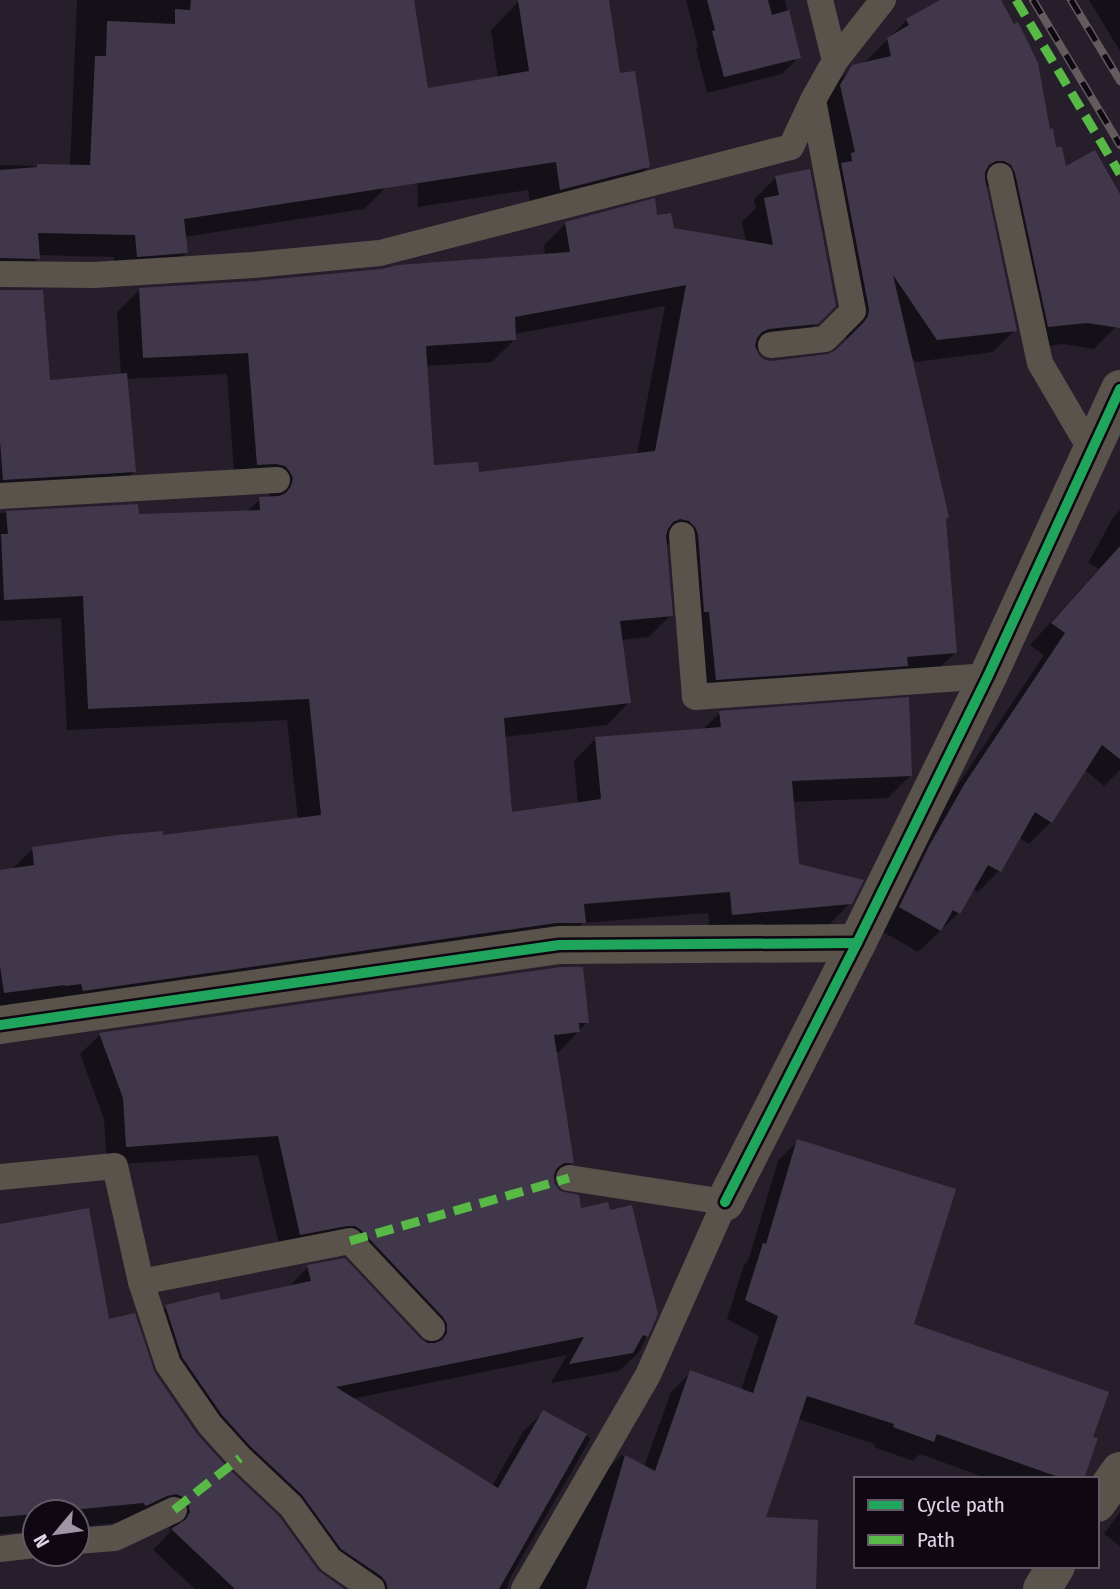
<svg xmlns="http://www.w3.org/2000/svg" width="1120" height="1589" font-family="'Fira Sans Condensed',sans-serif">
<rect width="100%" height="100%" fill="#271e2b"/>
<g fill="#0007" fill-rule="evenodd">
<path d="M 77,0 L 364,0 L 386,187 L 364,209 L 184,237 L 186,253 L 164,275 L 115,278 L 114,257 L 38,255 L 38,258 L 16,280 L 0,280 L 0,165 L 70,167 Z"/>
<path d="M 526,0 L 607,0 L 618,75 L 648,167 L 619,195 L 532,218 L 528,190 L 418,207 L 415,116 L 498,78 L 491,30 L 519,1 Z"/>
<path d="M 686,0 L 785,0 L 799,57 L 782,74 L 707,93 L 696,49 L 698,46 Z"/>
<path d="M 943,0 L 999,0 L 1054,149 L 1065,169 L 1120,197 L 1120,317 L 1116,327 L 1094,349 L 1064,344 L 1027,348 L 989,187 L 984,184 L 1015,330 L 993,352 L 915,362 L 910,354 L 945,519 L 956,652 L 933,674 L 694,701 L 674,549 L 665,541 L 671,615 L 649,637 L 621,640 L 629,702 L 607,725 L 504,737 L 511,814 L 578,804 L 574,761 L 596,738 L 702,730 L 720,713 L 910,776 L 888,798 L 792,802 L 797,866 L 850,903 L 828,926 L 710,937 L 708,913 L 583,923 L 562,944 L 0,1011 L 0,872 L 11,870 L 33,849 L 161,837 L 298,819 L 287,720 L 67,730 L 61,618 L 0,621 L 0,513 L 137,506 L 137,516 L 246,513 L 260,499 L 270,498 L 269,494 L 262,488 L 235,487 L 227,374 L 126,379 L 134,472 L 112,494 L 0,500 L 0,292 L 48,382 L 121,375 L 117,312 L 139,290 L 255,282 L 545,255 L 544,245 L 566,223 L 656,217 L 672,229 L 746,242 L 742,222 L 756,208 L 754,200 L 776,177 L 834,305 L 794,346 L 755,350 L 757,356 L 765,361 L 772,362 L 827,356 L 836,352 L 846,340 L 847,332 L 818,108 L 830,89 L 853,67 L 865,62 L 907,20 ZM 665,306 L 637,454 L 477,474 L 433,467 L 425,366 L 492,362 L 515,339 L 514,334 Z"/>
<path d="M 1089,0 L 1120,0 L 1120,51 Z"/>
<path d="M 1120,510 L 1120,770 L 1104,786 L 1084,769 L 1051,822 L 1029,844 L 1018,837 L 999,871 L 978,892 L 972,889 L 959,913 L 918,952 L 878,929 L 944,806 L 1044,655 L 1030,645 L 1099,569 L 1088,563 L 1114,516 Z"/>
<path d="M 587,1022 L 559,1052 L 555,1052 L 572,1162 L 552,1182 L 552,1184 L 579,1210 L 656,1313 L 640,1351 L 619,1371 L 551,1383 L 567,1355 L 351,1399 L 492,1486 L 523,1432 L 543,1412 L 591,1438 L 509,1580 L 507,1589 L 352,1589 L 146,1326 L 166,1307 L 219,1303 L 289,1287 L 308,1267 L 429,1346 L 424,1337 L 342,1250 L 281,1253 L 258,1155 L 107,1165 L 104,1119 L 80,1054 L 100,1035 Z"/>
<path d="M 798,1141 L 911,1325 L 1076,1479 L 989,1479 L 920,1454 L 913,1461 L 874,1447 L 875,1444 L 798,1419 L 764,1519 L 814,1589 L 535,1589 L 602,1474 L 622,1455 L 644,1467 L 671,1392 L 691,1372 L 741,1390 L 759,1336 L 727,1319 L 744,1265 L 748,1261 L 778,1161 Z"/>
<path d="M 0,1225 L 107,1321 L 153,1373 L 196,1435 L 316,1571 L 342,1589 L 195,1589 L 153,1550 L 170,1532 L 169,1523 L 123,1522 L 77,1527 L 77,1512 L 35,1512 L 35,1531 L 0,1534 Z"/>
<path d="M 1120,1512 L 1120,1546 L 1104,1534 Z"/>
</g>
<g fill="#40384a" fill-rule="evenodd">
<path d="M 191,0 L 414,0 L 428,88 L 529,71 L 518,0 L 609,0 L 620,73 L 635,71 L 650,167 L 560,190 L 556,162 L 184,219 L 188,253 L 137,257 L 135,235 L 38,233 L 40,259 L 0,258 L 0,170 L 37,167 L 37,164 L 90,165 L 95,56 L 106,56 L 107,21 L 175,24 L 175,9 L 190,10 Z"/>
<path d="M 707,0 L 768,0 L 772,15 L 789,10 L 801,58 L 724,77 L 712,31 L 715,30 Z"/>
<path d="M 940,0 L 1001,0 L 1014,24 L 1018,22 L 1038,63 L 1050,129 L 1053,128 L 1056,147 L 1062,147 L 1066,166 L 1095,150 L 1120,194 L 1120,328 L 1087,323 L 1048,327 L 1015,173 L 1011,165 L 1004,161 L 996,161 L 989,165 L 985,172 L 985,179 L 1017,331 L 937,340 L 893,275 L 949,517 L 946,519 L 957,653 L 907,657 L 908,666 L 716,680 L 709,612 L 704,612 L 698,534 L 695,527 L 689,521 L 680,519 L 673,522 L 668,529 L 666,536 L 673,616 L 620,621 L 631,703 L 504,718 L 512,812 L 601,799 L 595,737 L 721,727 L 719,711 L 909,697 L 912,776 L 792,781 L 799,864 L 864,880 L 852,904 L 732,915 L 730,892 L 584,904 L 586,923 L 556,923 L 83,991 L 81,984 L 65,986 L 65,985 L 4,993 L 0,966 L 0,870 L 34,865 L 32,847 L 117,835 L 163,831 L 163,835 L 321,815 L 309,699 L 88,709 L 83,596 L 4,600 L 1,534 L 8,534 L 6,511 L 138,504 L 139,514 L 260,510 L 259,497 L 279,496 L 286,493 L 291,486 L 293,478 L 290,472 L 285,466 L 276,464 L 257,465 L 248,353 L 143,358 L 139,288 L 254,281 L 382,269 L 398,265 L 570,252 L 565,222 L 655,198 L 657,215 L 671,213 L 674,228 L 773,245 L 764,198 L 779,195 L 775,176 L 810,169 L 836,306 L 818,324 L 769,329 L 762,332 L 757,338 L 755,346 L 759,355 L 765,360 L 772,361 L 828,354 L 836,350 L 864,322 L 868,316 L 869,309 L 841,163 L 852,161 L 851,153 L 855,152 L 840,85 L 852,65 L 891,56 L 887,38 L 909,25 L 906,19 ZM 686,285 L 655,451 L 479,472 L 478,462 L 434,465 L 426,346 L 516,340 L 515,317 Z"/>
<path d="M 0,290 L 43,290 L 50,380 L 127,373 L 136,472 L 3,480 L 0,441 Z"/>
<path d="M 1120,546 L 1120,759 L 1102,745 L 1052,823 L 1035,812 L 1001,872 L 988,865 L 960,914 L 953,910 L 941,931 L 899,907 L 929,846 L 965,783 L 1065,633 L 1051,623 Z"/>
<path d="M 561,967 L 583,967 L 589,1023 L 579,1023 L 580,1032 L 554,1035 L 574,1163 L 564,1163 L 557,1168 L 554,1175 L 554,1183 L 560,1191 L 579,1195 L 581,1208 L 608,1202 L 610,1210 L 632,1205 L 658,1314 L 648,1337 L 643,1335 L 633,1353 L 569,1364 L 584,1337 L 336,1387 L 498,1488 L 543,1410 L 587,1434 L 499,1589 L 388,1589 L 386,1582 L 381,1576 L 341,1549 L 302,1495 L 251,1447 L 222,1415 L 182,1357 L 165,1305 L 219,1292 L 221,1300 L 311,1281 L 307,1265 L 345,1258 L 421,1339 L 427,1343 L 435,1343 L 442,1340 L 447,1333 L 447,1324 L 443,1317 L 361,1230 L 355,1226 L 347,1226 L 300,1235 L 278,1136 L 126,1147 L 123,1098 L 99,1033 Z"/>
<path d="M 797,1139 L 956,1189 L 914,1324 L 1109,1392 L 1093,1437 L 1098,1438 L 1084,1479 L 1064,1479 L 937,1434 L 934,1442 L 893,1427 L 894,1424 L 807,1396 L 766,1517 L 818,1520 L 816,1589 L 586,1589 L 625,1455 L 655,1471 L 690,1370 L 753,1393 L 778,1316 L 745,1300 L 763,1243 L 766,1244 Z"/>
<path d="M 89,1208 L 109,1319 L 135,1313 L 155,1373 L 197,1434 L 229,1469 L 279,1516 L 318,1570 L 344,1589 L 235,1589 L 171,1529 L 186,1519 L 190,1512 L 188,1503 L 183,1497 L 176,1494 L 167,1496 L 146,1506 L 143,1503 L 52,1512 L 35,1512 L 35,1514 L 0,1517 L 0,1224 Z"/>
</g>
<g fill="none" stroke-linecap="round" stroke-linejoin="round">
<g stroke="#59534c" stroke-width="26">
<path d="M 820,0 L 835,61"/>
<path d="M 1000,176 L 1040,363 L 1091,450"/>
<path d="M 0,274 L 94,275 L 253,265 L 380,253 L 791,147 L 813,100 L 835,61 L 883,0"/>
<path d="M 771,345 L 825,339 L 853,311 L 813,100"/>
<path d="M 0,496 L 277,480"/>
<path d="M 682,535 L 695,697 L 988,676"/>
<path d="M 0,1177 L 115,1166 L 141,1282 L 168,1364 L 210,1425 L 240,1458 L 291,1506 L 330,1560 L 372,1589"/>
<path d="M 141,1282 L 350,1241 L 432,1328"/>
<path d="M 77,1541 L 115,1538 L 174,1510"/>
<path d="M 0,1549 L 35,1545"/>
<path d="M 524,1589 L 648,1375 L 725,1202 L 569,1178"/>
</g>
<g stroke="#59534c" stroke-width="38">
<path d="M 0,1025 L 559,945 L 857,943"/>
<path d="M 725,1202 L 857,943 L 988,676 L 1120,389"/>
<path d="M 1097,1503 L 1120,1471"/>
<path d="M 1042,1589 L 1056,1566"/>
</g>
<defs>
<g id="rail">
<path d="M 1033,0 L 1120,145"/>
<path d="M 1071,0 L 1120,81"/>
</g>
</defs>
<use href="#rail" stroke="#625c5e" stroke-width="8"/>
<use href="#rail" stroke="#0f0711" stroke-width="5" stroke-dasharray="16" stroke-linecap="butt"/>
<g stroke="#58b947" stroke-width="9" stroke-dasharray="18 9" stroke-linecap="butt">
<path d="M 1016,0 L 1120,174"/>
<path d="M 350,1241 L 569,1178"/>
<path d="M 174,1510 L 240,1458"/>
</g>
<defs>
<g id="cycleway">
<path d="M 0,1025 L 559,945 L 857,943"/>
<path d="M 725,1202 L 857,943 L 988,676 L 1120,389"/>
</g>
</defs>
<use href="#cycleway" stroke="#0f0711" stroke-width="15"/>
<use href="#cycleway" stroke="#20a55d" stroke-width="10"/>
</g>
<rect x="854" y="1477" width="245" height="91" fill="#0f0711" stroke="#635966" stroke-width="2"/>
<rect x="868" y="1500" width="35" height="10" fill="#20a55d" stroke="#635966" stroke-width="2"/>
<text x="917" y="1512" font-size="21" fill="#e1d5e5">Cycle path</text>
<rect x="868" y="1535" width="35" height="10" fill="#58b947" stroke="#635966" stroke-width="2"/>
<text x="917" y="1547" font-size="21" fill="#e1d5e5">Path</text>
<g transform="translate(56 1533) rotate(241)"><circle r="33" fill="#0f0711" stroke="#635966" stroke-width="2"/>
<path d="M0-5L12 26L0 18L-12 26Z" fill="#a095a4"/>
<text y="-10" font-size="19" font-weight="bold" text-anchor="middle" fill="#e1d5e5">N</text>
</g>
</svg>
